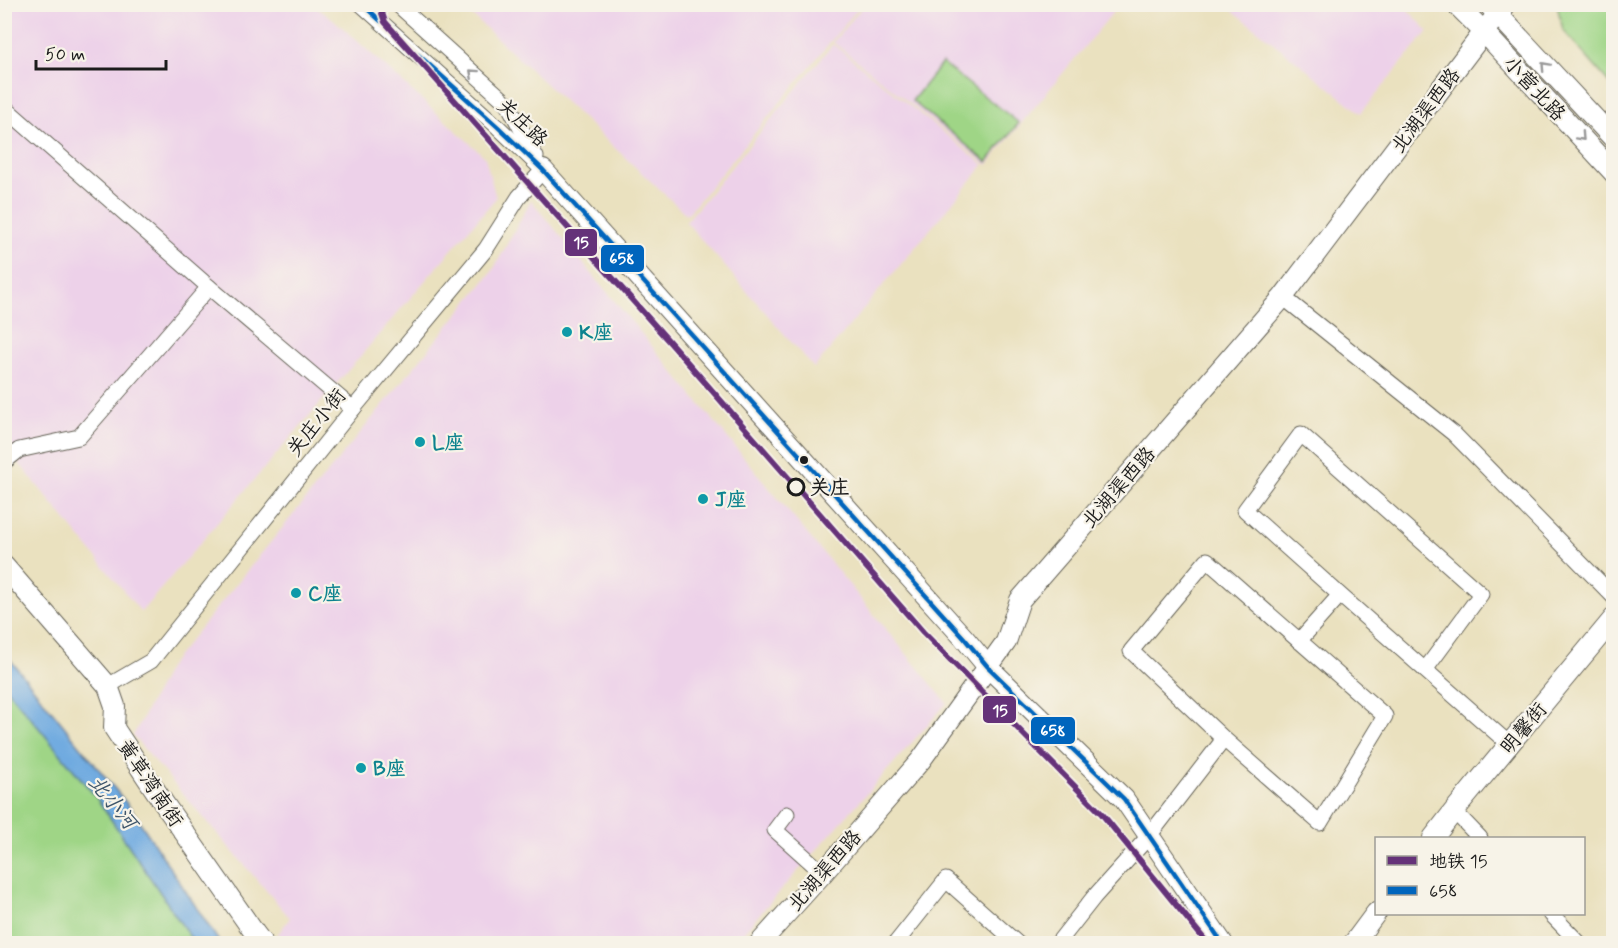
<svg xmlns="http://www.w3.org/2000/svg" width="1618" height="948" font-family="Mynerve,'LXGW WenKai TC',sans-serif">
<rect width="100%" height="100%" fill="#f7f3e8"/>
<filter id="ink" filterUnits="userSpaceOnUse"><feTurbulence type="fractalNoise" baseFrequency=".0167" numOctaves="2"/><feDisplacementMap in="SourceGraphic" scale="12" xChannelSelector="R" yChannelSelector="G"/><feConvolveMatrix kernelMatrix="1 2 1 2 8 2 1 2 1" color-interpolation-filters="sRGB"/></filter>
<filter id="wash" filterUnits="userSpaceOnUse"><feTurbulence type="fractalNoise" baseFrequency=".008" numOctaves="4" result="noise"/><feDisplacementMap in="SourceGraphic" scale="24" xChannelSelector="R" yChannelSelector="G"/><feGaussianBlur stdDeviation="1.35" result="paint"/><feColorMatrix in="noise" values="0 0 0 0 0 0 0 0 0 0 0 0 0 0 0 0 0 1.4 0 .05"/><feComposite in="paint" operator="in"/></filter>
<g filter="url(#wash)">
<rect width="100%" height="100%" fill="#eae1bf"/>
<g fill="#edd1e9">
<path d="M 4,5 L 312,5 L 333,19 L 485,157 L 496,198 L 141,612 L 5,446 Z"/>
<path d="M 461,5 L 861,5 L 687,215 Z"/>
<path d="M 864,5 L 1119,5 L 987,165 L 833,42 Z"/>
<path d="M 1226,5 L 1403,5 L 1428,31 L 1361,113 Z"/>
<path d="M 833,44 L 984,165 L 814,368 L 686,222 Z"/>
<path d="M 531,200 L 947,703 L 733,944 L 280,943 L 275,938 L 290,918 L 133,736 L 170,665 L 492,272 Z"/>
</g>
<g fill="#9fd586" stroke="#5e7851" stroke-width="1.5">
<path d="M 1557,5 L 1613,5 L 1613,87 L 1563,30 Z"/>
<path d="M 942,63 L 1019,123 L 987,162 L 912,101 Z"/>
<path d="M 4,675 L 139,833 L 202,943 L 5,943 Z"/>
</g>
<path fill="#70aae0" stroke="#46637e" stroke-width="1.5" d="M 4,652 L 132,810 L 220,943 L 194,943 L 96,797 L 5,687 Z"/>
</g>
<g filter="url(#ink)">
<g fill="none" stroke-linecap="round" stroke-linejoin="round">
<defs>
<g id="minor">
<path d="M 361,4 L 498,127 L 543,170"/>
<path d="M 397,4 L 508,104 L 536,157"/>
<path d="M 4,107 L 209,287 L 353,409"/>
<path d="M 1283,297 L 1454,434 L 1614,597"/>
<path d="M 4,462 L 19,450 L 79,437 L 209,287"/>
<path d="M 1299,641 L 1340,595 L 1425,670 L 1481,594 L 1301,434 L 1245,510 L 1340,595"/>
<path d="M 1425,670 L 1509,744"/>
<path d="M 108,686 L 151,661 L 353,409 L 486,249 L 519,197 L 543,170"/>
<path d="M 1454,811 L 1480,838"/>
<path d="M 787,814 L 775,830 L 823,873"/>
<path d="M 1551,914 L 1580,944"/>
<path d="M 895,944 L 946,880 L 1018,944"/>
<path d="M 1057,944 L 1094,897 L 1149,836 L 1224,739 L 1320,823 L 1385,716 L 1207,560 L 1131,651 L 1224,739"/>
</g>
<g id="tertiary">
<path d="M 1456,4 L 1484,32 L 1614,173"/>
<path d="M 1489,5 L 1614,139"/>
<path d="M 543,170 L 964,638 L 988,667 L 1124,799 L 1223,944"/>
<path d="M 4,566 L 108,686 L 115,706 L 114,728 L 165,805 L 256,935 L 263,944"/>
<path d="M 1433,838 L 1454,811 L 1614,618"/>
<path d="M 759,944 L 823,873 L 921,760 L 1006,642 L 1020,600 L 1283,297 L 1505,4"/>
<path d="M 1353,944 L 1376,913"/>
</g>
</defs>
<use href="#minor" stroke="#646155" stroke-width="17"/>
<use href="#tertiary" stroke="#646155" stroke-width="22"/>
<use href="#minor" stroke="#fff" stroke-width="15"/>
<use href="#tertiary" stroke="#fff" stroke-width="20"/>
<defs>
<path id="bus-1" d="M 362,4 L 498,127 L 543,170 L 964,638 L 988,667 L 1124,799 L 1223,944"/>
</defs>
<use href="#bus-1" stroke="#f7f3e8" stroke-width="9"/>
<use href="#bus-1" stroke="#0065bd" stroke-width="4.5"/>
<defs>
<path id="metro-1" d="M 379,4 L 385,22 L 674,347 L 923,632 L 1102,814 L 1208,944"/>
</defs>
<use href="#metro-1" stroke="#f7f3e8" stroke-width="10"/>
<use href="#metro-1" stroke="#653279" stroke-width="6"/>
</g>
<defs><path id="oneway-chevron" d="M-2-3.5L2.5 0L-2 3.5" fill="none" stroke-width="1.6" stroke-linecap="round" stroke-linejoin="round" transform="scale(1.5)"/></defs>
<g stroke="#999">
<use href="#oneway-chevron" transform="translate(1545 66) rotate(-133)"/>
<use href="#oneway-chevron" transform="translate(473 73) rotate(-138)"/>
<use href="#oneway-chevron" transform="translate(1581 137) rotate(47)"/>
</g>
</g>
<g fill="#0f9aa8" stroke="#f7f3e8" stroke-width="2">
<circle cx="567" cy="332" r="6"/>
<circle cx="420" cy="442" r="6"/>
<circle cx="703" cy="499" r="6"/>
<circle cx="296" cy="593" r="6"/>
<circle cx="361" cy="768" r="6"/>
</g>
<circle fill="#1c1c1c" stroke="#f7f3e8" stroke-width="2" cx="804" cy="460" r="5"/>
<circle fill="#f7f3e8" stroke="#1c1c1c" stroke-width="3" cx="796" cy="487" r="8"/>
<g text-anchor="middle" stroke-width="4.5" stroke-linejoin="round" paint-order="stroke">
<g font-size="20" fill="#1c1c1c" stroke="#f7f3e8">
<text transform="translate(1535 88) rotate(47)" y="7">小营北路</text>
<text transform="translate(1425 110) rotate(-53)" y="7">北湖渠西路</text>
<text transform="translate(523 122) rotate(43)" y="7">关庄路</text>
<text transform="translate(316 422) rotate(-51)" y="7">关庄小街</text>
<text transform="translate(1118 487) rotate(-49)" y="7">北湖渠西路</text>
<text transform="translate(1523 728) rotate(-50)" y="7">明馨街</text>
<text transform="translate(151 783) rotate(56)" y="7">黄草湾南街</text>
<text transform="translate(824 870) rotate(-49)" y="7">北湖渠西路</text>
</g>
<g font-size="20" font-weight="bold" fill="#0d838f" stroke="#f7f3e8" text-anchor="start">
<text x="579" y="339">K座</text>
<text x="432" y="449">L座</text>
<text x="715" y="506">J座</text>
<text x="308" y="600">C座</text>
<text x="373" y="775">B座</text>
</g>
<g font-size="20" font-weight="bold" fill="#1c1c1c" stroke="#f7f3e8" text-anchor="start">
<text x="810" y="494">关庄</text>
</g>
<g font-size="21" font-style="italic" fill="#3e556a" stroke="#f7f3e8">
<text transform="translate(113 802) rotate(51)" y="7">北小河</text>
</g>
</g>
<g stroke="#f7f3e8" stroke-width="2">
<rect x="564" y="228" width="34" height="29" rx="6" fill="#653279"/>
<rect x="600" y="244" width="45" height="29" rx="6" fill="#0065bd"/>
<rect x="982" y="695" width="35" height="29" rx="6" fill="#653279"/>
<rect x="1030" y="716" width="46" height="29" rx="6" fill="#0065bd"/>
</g>
<g font-size="16" text-anchor="middle" font-weight="bold" fill="#fff">
<text x="581" y="248">15</text>
<text x="622" y="264">658</text>
<text x="1000" y="716">15</text>
<text x="1053" y="736">658</text>
</g>
<rect width="1618" height="948" fill="none" stroke="#f7f3e8" stroke-width="24"/>
<rect x="1375" y="837" width="210" height="78" fill="#f7f3e8" stroke="#9f9d96" stroke-width="1.5"/>
<rect x="1387" y="856" width="30" height="9" fill="#653279" stroke="#9f9d96" stroke-width="1.5"/>
<text x="1429" y="867" font-size="18" fill="#1c1c1c">地铁 15</text>
<rect x="1387" y="886" width="30" height="9" fill="#0065bd" stroke="#9f9d96" stroke-width="1.5"/>
<text x="1429" y="897" font-size="18" fill="#1c1c1c">658</text>
<path d="M36 60v9h130v-9" fill="none" stroke="#1c1c1c" stroke-width="3"/>
<text x="45" y="60" font-size="18" fill="#1c1c1c" stroke="#f7f3e8" stroke-width="4.5" paint-order="stroke">50 m</text>
</svg>
